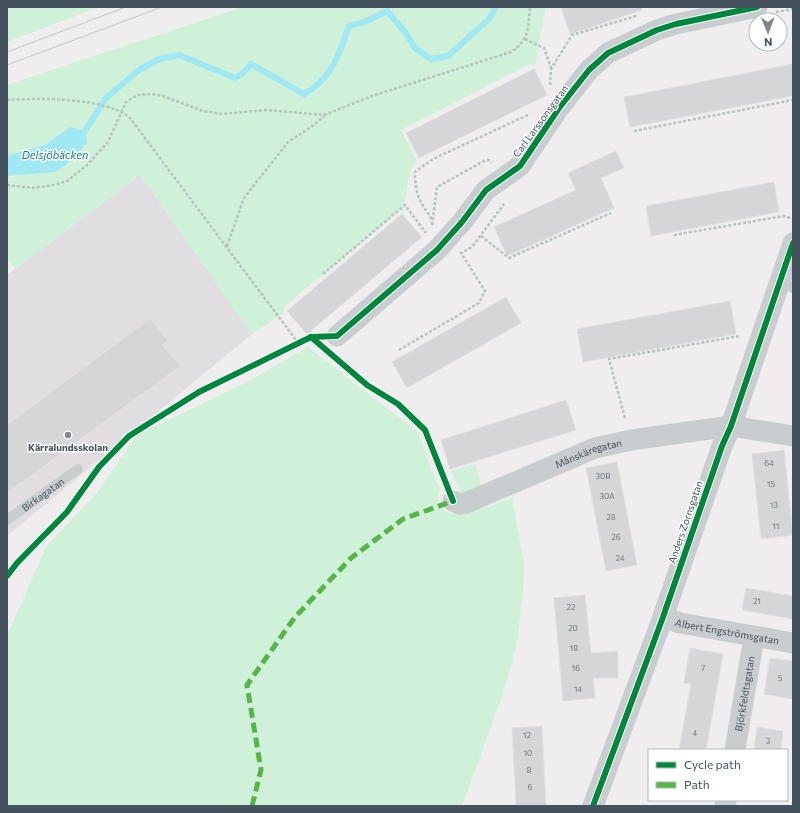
<svg xmlns="http://www.w3.org/2000/svg" width="800" height="813" font-family="Commissioner,sans-serif">
<rect width="100%" height="100%" fill="#efedee"/>
<path fill="#e0dee0" d="M 140,175 L 252,334 L 7,536 L 7,275 Z"/>
<g fill="#cff1d9">
<path d="M 7,7 L 99,7 L 7,42 Z"/>
<path d="M 243,7 L 546,7 L 535,65 L 530,64 L 401,130 L 417,161 L 410,171 L 403,211 L 399,210 L 284,307 L 284,313 L 252,334 L 140,175 L 15,269 L 7,258 L 7,176 L 12,177 L 67,164 L 87,143 L 70,127 L 45,145 L 7,156 L 7,85 Z"/>
<path d="M 308,347 L 418,432 L 431,469 L 440,489 L 438,502 C 441,507 444,512 449,513 C 460,517 500,502 512,498 L 525,567 L 518,639 L 504,691 L 462,806 L 7,806 L 7,636 L 46,547 L 96,494 L 137,435 L 249,381 Z"/>
<path d="M 475,464 L 482,488 L 462,497 L 451,471 Z"/>
</g>
<path fill="#9fe8f4" d="M 70,127 L 85,131 L 87,143 L 67,164 L 55,172 L 7,176 L 7,156 L 45,145 Z"/>
<g fill="none" stroke-linecap="round" stroke-linejoin="round">
<path stroke="#9fe8f4" stroke-width="6" d="M 85,131 L 106,98 L 139,70 L 159,59 L 179,55 L 235,78 L 242,74 L 251,64 L 304,94 C 331,80 340,53 349,26 L 367,21 L 387,11 L 406,33 L 415,48 L 431,59 L 448,56 L 489,19 L 496,7"/>
</g>
<g fill="#d6d6d8" stroke="#e0e0e1">
<path d="M 561,7 L 642,7 L 642,10 L 570,34 Z"/>
<path d="M 793,64 L 793,96 L 630,127 L 624,97 Z"/>
<path d="M 534,69 L 547,95 L 419,158 L 406,133 Z"/>
<path d="M 616,151 L 624,168 L 601,178 L 614,208 L 507,256 L 494,227 L 576,190 L 568,173 Z"/>
<path d="M 774,182 L 779,212 L 651,236 L 646,206 Z"/>
<path d="M 402,214 L 422,237 L 307,334 L 287,311 Z"/>
<path d="M 506,297 L 521,323 L 407,388 L 392,362 Z"/>
<path d="M 730,301 L 736,334 L 583,362 L 577,329 Z"/>
<path d="M 150,319 L 168,341 L 162,345 L 180,366 L 7,493 L 7,425 Z"/>
<path d="M 566,400 L 576,430 L 450,469 L 441,440 Z"/>
<path d="M 784,450 L 793,535 L 761,539 L 752,454 Z"/>
<path d="M 617,462 L 637,565 L 606,571 L 586,468 Z"/>
<path d="M 746,588 L 793,596 L 793,619 L 742,610 Z"/>
<path d="M 585,595 L 591,653 L 618,651 L 618,678 L 593,678 L 595,698 L 563,701 L 554,598 Z"/>
<path d="M 690,648 L 723,654 L 706,750 L 679,750 L 691,684 L 684,683 Z"/>
<path d="M 770,658 L 793,661 L 793,699 L 764,694 Z"/>
<path d="M 542,726 L 546,806 L 516,806 L 512,728 Z"/>
<path d="M 757,727 L 783,731 L 781,750 L 754,750 Z"/>
</g>
<g fill="none" stroke-linecap="round" stroke-linejoin="round">
<g stroke="#b5c4be" stroke-width="2.5" stroke-dasharray="3 2" stroke-linecap="butt">
<path d="M 776,12 L 793,9"/>
<path d="M 525,39 L 544,48 L 551,68"/>
<path d="M 550,85 L 551,69 L 572,35 L 636,16 L 638,17"/>
<path d="M 7,100 C 40,98 105,97 130,118 L 299,344"/>
<path d="M 634,131 L 793,100"/>
<path d="M 7,185 L 33,188 L 54,185 L 67,181 L 87,165 L 108,142 L 126,102 L 137,95 L 151,94 L 163,96 L 203,111 L 222,114 L 267,110 L 324,115 L 372,96 L 511,52 C 530,39 528,28 530,7"/>
<path d="M 432,219 C 419,201 415,194 415,172 L 433,159 L 530,114"/>
<path d="M 432,225 L 437,187 L 484,161 L 489,160 L 492,162"/>
<path d="M 674,235 L 784,216 L 793,219"/>
<path d="M 481,236 L 509,258 L 611,213"/>
<path d="M 227,246 L 244,198 L 288,142 L 314,125 L 324,116"/>
<path d="M 323,274 L 405,205 L 426,233"/>
<path d="M 399,350 L 479,303 L 485,291 L 461,253 L 472,247 L 504,204"/>
<path d="M 625,418 L 609,359 L 740,336"/>
</g>
<g stroke="#c9cdcf" stroke-width="10">
<path d="M 780,282 L 793,288"/>
<path id="s1" d="M 7,520 L 78,469"/>
</g>
<g stroke="#c9cdcf" stroke-width="21">
<path d="M 337,336 L 437,250 L 462,222 L 486,190 L 520,166 L 559,108 L 589,70 L 608,53 L 657,30 L 676,24 L 757,7"/>
<path id="s2" d="M 453,501 L 460,504 L 466,503 L 595,448 L 631,440 L 731,426 L 793,436"/>
<path id="s3" d="M 663,617 L 680,623 L 793,643"/>
<path id="s4" d="M 735,750 L 754,637"/>
<path d="M 593,806 L 663,617 L 722,446 L 731,426 L 793,243"/>
<path d="M 725,806 L 726,800"/>
</g>
<g stroke="#c4c6c8" stroke-width="1">
<path d="M 7,52 L 126,7"/>
<path d="M 7,65 L 162,7"/>
</g>
<path stroke="#57b448" stroke-width="5" stroke-dasharray="10 5" stroke-linecap="butt" d="M 252,806 L 261,770 L 247,685 L 295,617 L 351,558 L 403,519 L 453,501 L 452,497"/>
<defs>
<g id="cycleway">
<path d="M 311,337 L 367,385 L 398,404 L 425,430 L 453,501"/>
<path d="M 7,576 L 17,563 L 67,512 L 99,467 L 129,436 L 199,392 L 311,337 L 337,336 L 437,250 L 462,222 L 486,190 L 520,166 L 559,108 L 589,70 L 608,53 L 657,30 L 676,24 L 757,7"/>
<path d="M 593,806 L 663,617 L 722,446 L 731,426 L 793,243"/>
</g>
</defs>
<use href="#cycleway" stroke="#fff" stroke-width="8"/>
<use href="#cycleway" stroke="#00873e" stroke-width="6"/>
</g>
<circle fill="#7f888f" stroke="#fff" stroke-width="1.5" cx="68" cy="435" r="4"/>
<g text-anchor="middle" stroke-width="3" stroke-linejoin="round" paint-order="stroke">
<g font-size="8" fill="#69747c">
<text x="769" y="466">64</text>
<text x="603" y="479">30B</text>
<text x="771" y="487">15</text>
<text x="607" y="499">30A</text>
<text x="774" y="508">13</text>
<text x="611" y="520">28</text>
<text x="776" y="529">11</text>
<text x="616" y="540">26</text>
<text x="620" y="561">24</text>
<text x="757" y="604">21</text>
<text x="571" y="610">22</text>
<text x="573" y="631">20</text>
<text x="574" y="651">18</text>
<text x="576" y="671">16</text>
<text x="703" y="671">7</text>
<text x="780" y="681">5</text>
<text x="578" y="692">14</text>
<text x="695" y="736">4</text>
<text x="527" y="738">12</text>
<text x="768" y="744">3</text>
<text x="528" y="756">10</text>
<text x="529" y="773">8</text>
<text x="530" y="790">6</text>
</g>
<g font-size="10" fill="#43525c" stroke="#fff">
<text transform="translate(540 121) rotate(-54)" y="4">Carl Larssonsgatan</text>
<text dy="4" stroke="none"><textPath href="#s2" startOffset="146">Månskäregatan</textPath></text>
<text dy="4" stroke="none"><textPath href="#s1" startOffset="44">Birkagatan</textPath></text>
<text transform="translate(685 522) rotate(-71)" y="4">Anders Zornsgatan</text>
<text dy="4" stroke="none"><textPath href="#s3" startOffset="66">Albert Engströmsgatan</textPath></text>
<text dy="4" stroke="none"><textPath href="#s4" startOffset="57">Björkfeldtsgatan</textPath></text>
</g>
<g font-size="10" font-weight="bold" fill="#43525c" stroke="#fff">
<text x="68" y="451">Kärralundsskolan</text>
</g>
<g font-size="11" font-style="italic" fill="#038093" stroke="#fff">
<text x="55" y="159">Delsjöbäcken</text>
</g>
</g>
<rect width="800" height="813" fill="none" stroke="#43525c" stroke-width="16"/>
<rect x="648" y="749" width="140" height="52" fill="#ffffff" stroke="#b4babe"/>
<rect x="656" y="762" width="20" height="6" fill="#00873e" stroke="#b4babe"/>
<text x="684" y="769" font-size="12" fill="#43525c">Cycle path</text>
<rect x="656" y="782" width="20" height="6" fill="#57b448" stroke="#b4babe"/>
<text x="684" y="789" font-size="12" fill="#43525c">Path</text>
<g transform="translate(768 32) rotate(179)"><circle r="19" fill="#ffffff" stroke="#b4babe"/>
<path d="M0-3L7 15L0 10L-7 15Z" fill="#7f888f"/>
<text y="-6" font-size="11" font-weight="bold" text-anchor="middle" fill="#43525c">N</text>
</g>
</svg>
